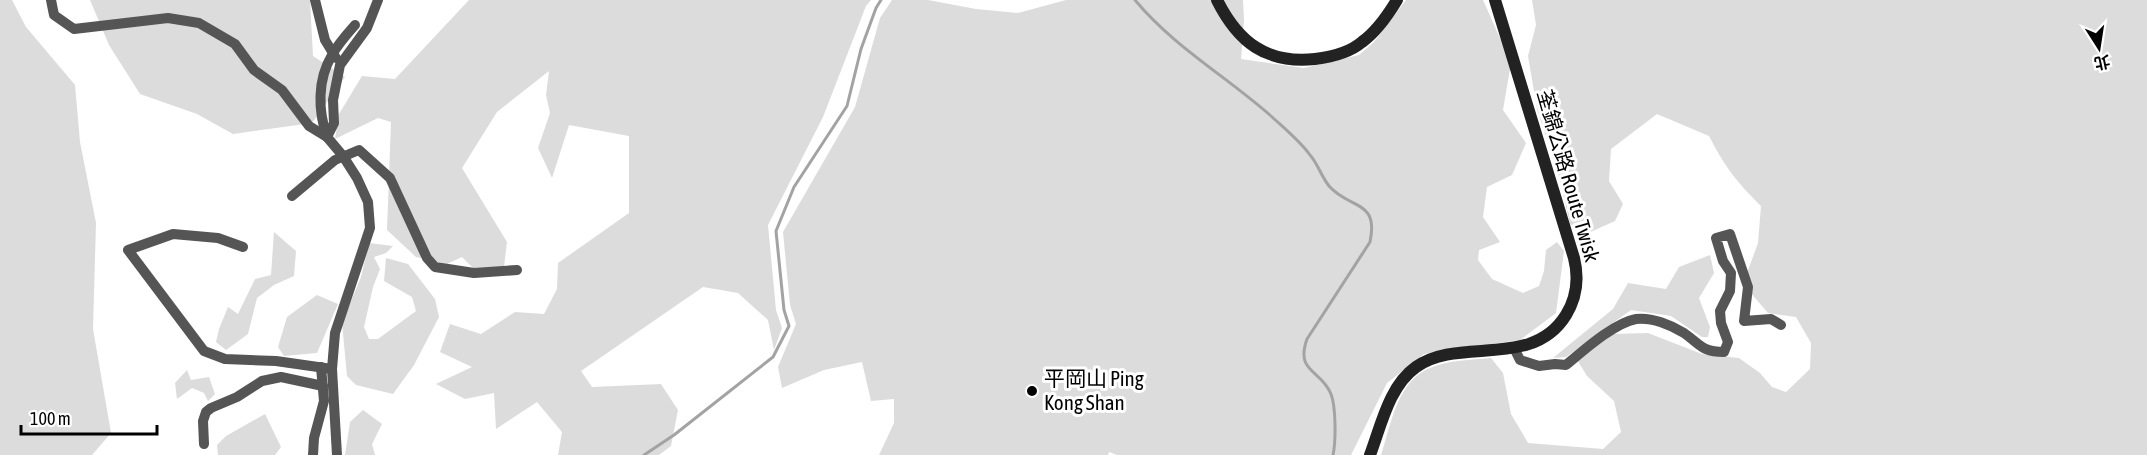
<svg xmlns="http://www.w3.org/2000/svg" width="2147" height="455" font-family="'Asap Condensed','Noto Sans TC',sans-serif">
<rect width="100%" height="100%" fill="#fff"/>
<g fill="#dcdcdc">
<path d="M 0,0 L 12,0 L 26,27 L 75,85 L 80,142 L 96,223 L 93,329 L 111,433 L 92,455 L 0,455 Z"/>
<path d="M 90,0 L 310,0 L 313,56 L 345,77 L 312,123 L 233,134 L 197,114 L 140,94 L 109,45 Z"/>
<path d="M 469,0 L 871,0 L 866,6 L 823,117 L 768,225 L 776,310 L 782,328 L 774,350 L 768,320 L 738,293 L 703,287 L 581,371 L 592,387 L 661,384 L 678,410 L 671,446 L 659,455 L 558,455 L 562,432 L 537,402 L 496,429 L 494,393 L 465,399 L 436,384 L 472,367 L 440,352 L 450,324 L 481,334 L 515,312 L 544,314 L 557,289 L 558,263 L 629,213 L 629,136 L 569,125 L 552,178 L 538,148 L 550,113 L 546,95 L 549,71 L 497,112 L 462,168 L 507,242 L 503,275 L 478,273 L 462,257 L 447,264 L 416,257 L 387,230 L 391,122 L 378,118 L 335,139 L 339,114 L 362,76 L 395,79 Z"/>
<path d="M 892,0 L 928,0 L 976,9 L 1018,13 L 1066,0 L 1243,0 L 1244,20 L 1241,59 L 1304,68 L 1359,55 L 1374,42 L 1406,0 L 1483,0 L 1511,63 L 1503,110 L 1526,143 L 1512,175 L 1487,187 L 1483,217 L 1500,242 L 1479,250 L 1478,260 L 1492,279 L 1523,293 L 1539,286 L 1544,271 L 1546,250 L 1557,242 L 1564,251 L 1556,313 L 1520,340 L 1424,354 L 1387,383 L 1351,455 L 1117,455 L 1109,452 L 1108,455 L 879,455 L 894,423 L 894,399 L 871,401 L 862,362 L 824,370 L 782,388 L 778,367 L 796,324 L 790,305 L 783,232 L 855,107 L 880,18 Z"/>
<path d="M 1532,0 L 2147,0 L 2147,455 L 1381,455 C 1391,425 1397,381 1430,368 C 1449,360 1471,360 1491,358 L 1503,373 L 1511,414 L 1528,443 L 1603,449 L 1621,432 L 1614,401 L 1587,376 L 1576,358 L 1613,334 L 1648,333 L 1702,354 L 1739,358 L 1760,373 L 1772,387 L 1786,392 L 1810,369 L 1811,343 L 1796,317 L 1768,313 L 1743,284 L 1758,243 L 1761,206 C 1736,181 1725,167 1709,136 L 1657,114 L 1611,149 L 1609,181 L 1623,204 L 1615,221 L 1586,234 L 1570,224 L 1558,172 L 1537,109 L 1528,56 L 1536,25 Z"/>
<path d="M 274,232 L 296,251 L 294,276 L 274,285 L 257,298 L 248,334 L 226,350 L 216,342 L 219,329 L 228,307 L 238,314 L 255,279 L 271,275 Z"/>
<path d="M 369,243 L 393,246 L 386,253 L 374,257 L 380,269 L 373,287 L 364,327 L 369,339 L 378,339 L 416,311 L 412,297 L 384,281 L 386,258 L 408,264 L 435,299 L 439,317 L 414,365 L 393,394 L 356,385 L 347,376 L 342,323 L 361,277 Z"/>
<path d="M 1710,255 L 1714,273 L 1699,298 L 1710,327 L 1708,337 L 1702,337 L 1671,316 L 1631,310 L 1566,357 L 1553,358 L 1613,309 L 1628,283 L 1666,289 L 1679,267 Z"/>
<path d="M 317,295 L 338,304 L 317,353 L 284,356 L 278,347 L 287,317 Z"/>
<path d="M 187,370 L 191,380 L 209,377 L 215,394 L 208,401 L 204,393 L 192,388 L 177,399 L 175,383 Z"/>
<path d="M 363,410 L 382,424 L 372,444 L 375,455 L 345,455 L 350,422 Z"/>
<path d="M 265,414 L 281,447 L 275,455 L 218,455 L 217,445 L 226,436 Z"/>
</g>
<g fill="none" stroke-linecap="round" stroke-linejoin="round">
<g stroke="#a3a3a3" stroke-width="3">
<path d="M 1135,0 C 1173,46 1227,77 1271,116 C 1284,128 1300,141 1310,155 C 1318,164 1321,176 1329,186 C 1350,210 1379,199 1370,242 L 1307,339 C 1295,373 1321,369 1331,394 C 1336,407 1336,441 1333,455"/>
<path d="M 644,455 L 674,435 L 773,357 L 789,326 L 784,310 L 776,231 L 794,187 L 847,106 L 861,49 L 876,8 L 881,0"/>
</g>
<g stroke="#555" stroke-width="10">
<path d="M 51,0 L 54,15 L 74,29 L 168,18 L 199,23 L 235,44 L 254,70 L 282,90 L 309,126 L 327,137 L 343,156 L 357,178 L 368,202 L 370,228 L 335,333 L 332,369 L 337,455"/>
<path d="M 315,0 L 325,40 L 336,58"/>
<path d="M 327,137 L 334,123 L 333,100 L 340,65 L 367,28 L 378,0"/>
<path d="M 327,137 C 318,111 317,80 332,55 C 338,44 347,34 355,25"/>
<path d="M 292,196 L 335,160 L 359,150 L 390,178 L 427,258 L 435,267 L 474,273 L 517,270"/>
<path d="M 243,247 L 218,238 L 173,234 L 128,250 L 204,351 L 225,359 L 276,361 L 332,369"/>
<path d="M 1514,348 L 1520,360 L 1539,366 L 1555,364 L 1566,365 C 1583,351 1614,323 1636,319 C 1652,317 1671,325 1684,333 C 1701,345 1702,352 1724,352 L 1728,342 L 1721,323 L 1720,311 L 1730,291 L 1731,273 L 1723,261 L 1716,238 L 1730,234 L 1748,287 L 1744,321 L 1771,319 L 1781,325"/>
<path d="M 204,444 L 203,421 L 206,412 L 211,408 L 237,397 L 262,381 L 281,377 L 323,386"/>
<path d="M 313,455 L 314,438 L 324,401 L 321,367"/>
</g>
<g stroke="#222" stroke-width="12">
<path d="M 1217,0 C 1238,42 1266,64 1315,59 C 1332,57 1349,53 1362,42 C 1376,32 1388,15 1397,0"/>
<path d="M 1370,455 C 1381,426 1389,386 1416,367 C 1459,336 1532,370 1566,315 C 1577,297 1579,278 1574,258 L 1495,0"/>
</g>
</g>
<circle fill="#000" stroke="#fff" stroke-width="2" cx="1032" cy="391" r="6"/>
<g text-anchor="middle" stroke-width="6" stroke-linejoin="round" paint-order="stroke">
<g font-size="21" fill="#000" stroke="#fff">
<text transform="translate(1568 176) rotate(74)" y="7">荃錦公路 Route Twisk</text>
</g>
<g font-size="21" fill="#000" stroke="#fff" text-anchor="start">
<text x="1044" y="386">平岡山 Ping<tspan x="1044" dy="24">Kong Shan</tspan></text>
</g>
</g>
<g transform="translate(2099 48) rotate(168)" stroke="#ffffff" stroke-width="4.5" paint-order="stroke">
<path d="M0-4.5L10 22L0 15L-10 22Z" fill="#000000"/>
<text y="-9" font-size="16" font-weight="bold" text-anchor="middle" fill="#000000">北</text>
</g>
<path d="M21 425v9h136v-9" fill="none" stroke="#000000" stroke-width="3"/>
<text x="30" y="425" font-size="18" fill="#000000" stroke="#ffffff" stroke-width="4.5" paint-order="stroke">100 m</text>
</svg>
